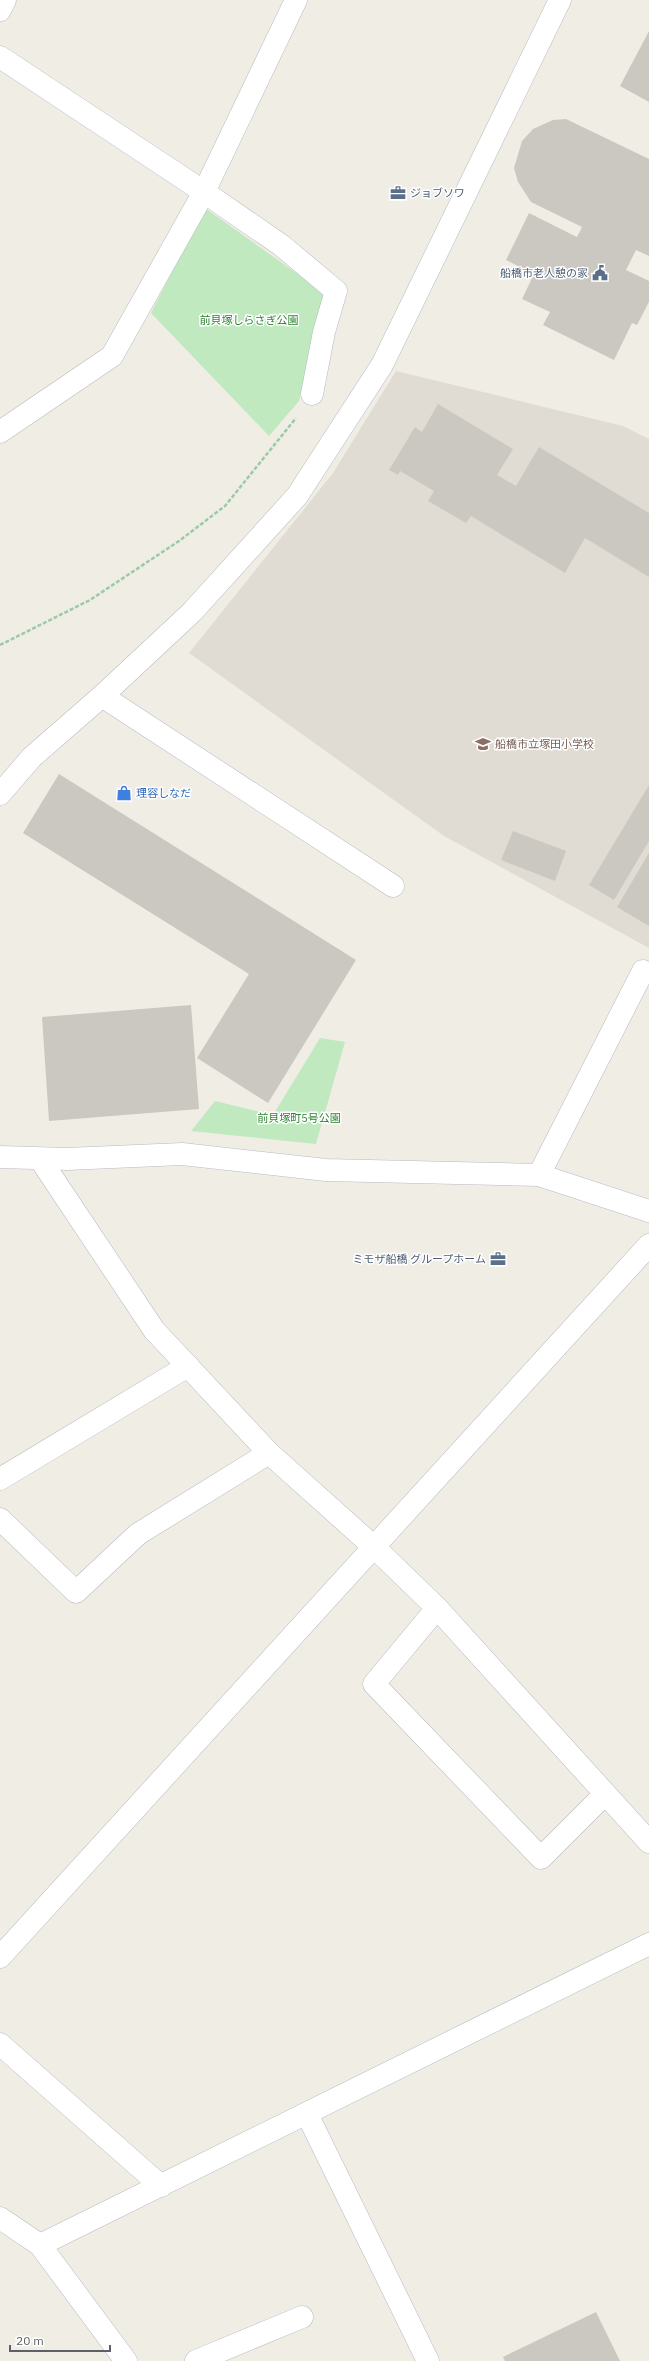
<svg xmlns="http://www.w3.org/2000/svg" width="649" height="2361" font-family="'IBM Plex Sans','Noto Sans JP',sans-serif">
<rect width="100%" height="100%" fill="#f0ede5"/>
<path fill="#e0dcd3" d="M 396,371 L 623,426 L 649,439 L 649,948 L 444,836 L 189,653 L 333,473 Z"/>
<g fill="#c1e9c0">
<path d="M 205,208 L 327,295 L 308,362 L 299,401 L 269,436 L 151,313 Z"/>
<path d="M 320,1038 L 345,1042 L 316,1144 L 191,1131 L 215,1101 L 273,1115 Z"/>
</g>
<g fill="#cbc8c2">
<path d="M 649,31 L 649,102 L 620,86 Z"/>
<path d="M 566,119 L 649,159 L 649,256 L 636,250 L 626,270 L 649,281 L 649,302 L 637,325 L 632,323 L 614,360 L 543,325 L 550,312 L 522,299 L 534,274 L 506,260 L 529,213 L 577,237 L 582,227 L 531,202 L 518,182 L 514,168 L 522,141 L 533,129 L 553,120 Z"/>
<path d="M 438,404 L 513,449 L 497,475 L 516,486 L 539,447 L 649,513 L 649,577 L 585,538 L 565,573 L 471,516 L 466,523 L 428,501 L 434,491 L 400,471 L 398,475 L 389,470 L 415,427 L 422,432 Z"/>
<path d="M 59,774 L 356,960 L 268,1103 L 197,1058 L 249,974 L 23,833 Z"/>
<path d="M 649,785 L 649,841 L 614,900 L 589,885 Z"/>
<path d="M 513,831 L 566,851 L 555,881 L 501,860 Z"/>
<path d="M 649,853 L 649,926 L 617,907 Z"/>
<path d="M 191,1005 L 199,1109 L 49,1121 L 42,1017 Z"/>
<path d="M 596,2312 L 620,2361 L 505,2361 L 503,2357 Z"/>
</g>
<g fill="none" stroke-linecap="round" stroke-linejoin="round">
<defs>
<g id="minor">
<path d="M 0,10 L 5,0"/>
<path d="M 0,57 L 204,192 L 281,245 L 336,291 L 324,332 L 312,394"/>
<path d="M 0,432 L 112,356 L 204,192 L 296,0"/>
<path d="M 102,696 L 393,886"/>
<path d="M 0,794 L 32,757 L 102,696 L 192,612 L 297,496 L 382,365 L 560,0"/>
<path d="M 0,1157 L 67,1159 L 182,1154 L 326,1170 L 539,1175 L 649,1211"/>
<path d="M 40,1159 L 154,1330 L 269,1453 L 374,1547 L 437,1608 L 649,1842"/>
<path d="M 539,1175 L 643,971"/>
<path d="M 0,1479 L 188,1366"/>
<path d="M 0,1519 L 76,1592 L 138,1534 L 269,1453"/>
<path d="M 437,1608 L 374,1684 L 541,1858 L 605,1794"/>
<path d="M 0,1957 L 649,1245"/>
<path d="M 0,2044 L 161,2186"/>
<path d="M 307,2114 L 428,2361"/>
<path d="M 0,2218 L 40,2245 L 126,2361"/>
<path d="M 40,2245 L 649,1944"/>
<path d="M 196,2361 L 302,2317"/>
</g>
</defs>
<use href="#minor" stroke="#b7bbc0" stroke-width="23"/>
<path stroke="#98cba6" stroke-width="2.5" stroke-dasharray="4 2" stroke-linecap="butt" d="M 0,645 L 90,600 L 179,541 L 225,506 L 296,418"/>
<use href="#minor" stroke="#fff" stroke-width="22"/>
</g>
<defs>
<symbol id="office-bare" viewBox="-9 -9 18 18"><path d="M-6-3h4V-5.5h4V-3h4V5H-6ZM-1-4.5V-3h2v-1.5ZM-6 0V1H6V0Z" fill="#5c6f8a" stroke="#fff" stroke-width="2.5" paint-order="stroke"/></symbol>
<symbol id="civic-bare" viewBox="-9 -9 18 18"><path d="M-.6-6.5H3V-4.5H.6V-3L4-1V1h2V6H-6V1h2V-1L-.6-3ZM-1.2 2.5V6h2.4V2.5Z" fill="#5c6f8a" stroke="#fff" stroke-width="2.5" paint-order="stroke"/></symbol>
<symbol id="school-bare" viewBox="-9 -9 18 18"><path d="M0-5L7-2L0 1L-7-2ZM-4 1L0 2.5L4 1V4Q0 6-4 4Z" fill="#8d6e63" stroke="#fff" stroke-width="2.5" paint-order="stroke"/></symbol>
<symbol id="shop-bare" viewBox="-9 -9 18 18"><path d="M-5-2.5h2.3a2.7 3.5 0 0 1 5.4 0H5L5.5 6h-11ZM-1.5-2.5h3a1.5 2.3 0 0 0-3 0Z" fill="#3f7fe0" stroke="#fff" stroke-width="2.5" paint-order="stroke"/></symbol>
</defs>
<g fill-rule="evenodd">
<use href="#office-bare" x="387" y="182" width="22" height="22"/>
<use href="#civic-bare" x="589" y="262" width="22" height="22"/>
<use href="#school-bare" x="472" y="733" width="22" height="22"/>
<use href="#shop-bare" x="113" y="782" width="22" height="22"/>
<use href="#office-bare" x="487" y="1248" width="22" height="22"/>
</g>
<g text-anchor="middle" stroke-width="3" stroke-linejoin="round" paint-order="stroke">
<g font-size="11" fill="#4e5e75" stroke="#fff" text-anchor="end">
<text x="410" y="197" text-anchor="start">ジョブソワ</text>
<text x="588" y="277">船橋市老人憩の家</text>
<text x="486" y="1263">ミモザ船橋 グループホーム</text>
</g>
<g font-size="11" fill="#2f8330" stroke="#fff">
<text x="249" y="324">前貝塚しらさぎ公園</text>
<text x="299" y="1122">前貝塚町5号公園</text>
</g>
<g font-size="11" fill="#785e54" stroke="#fff" text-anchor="start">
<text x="495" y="748">船橋市立塚田小学校</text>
</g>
<g font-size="11" fill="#366cbe" stroke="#fff" text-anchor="start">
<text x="136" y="797">理容しなだ</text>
</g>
</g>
<path d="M10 2345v6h100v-6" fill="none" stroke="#5d6166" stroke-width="2"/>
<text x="16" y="2345" font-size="12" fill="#5d6166" stroke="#ffffff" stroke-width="3" paint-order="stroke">20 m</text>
</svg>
